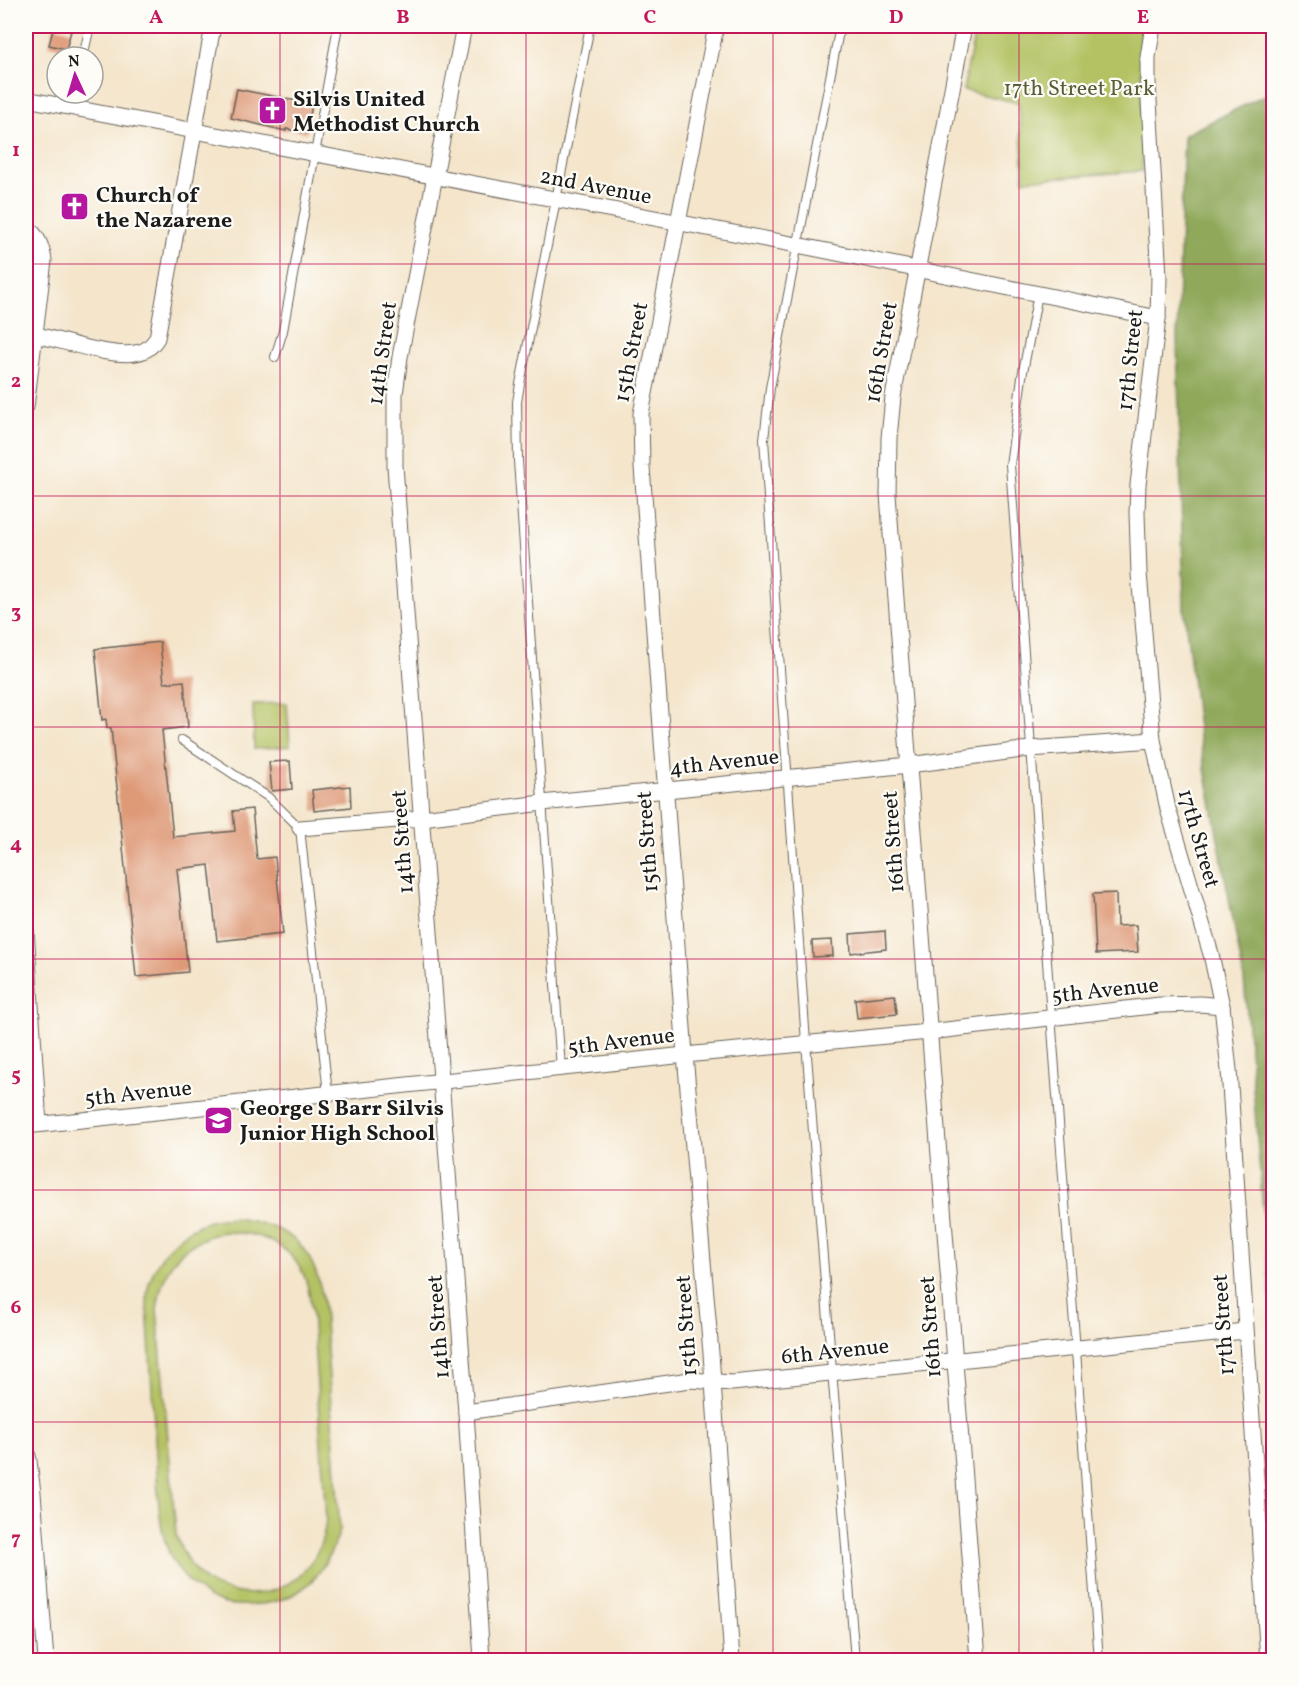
<svg xmlns="http://www.w3.org/2000/svg" width="1299" height="1686" font-family="Vollkorn,serif">
<rect width="100%" height="100%" fill="#fdfcf7"/>
<filter id="ink" filterUnits="userSpaceOnUse"><feTurbulence type="fractalNoise" baseFrequency=".0167" numOctaves="2"/><feDisplacementMap in="SourceGraphic" scale="12" xChannelSelector="R" yChannelSelector="G"/><feConvolveMatrix kernelMatrix="1 2 1 2 8 2 1 2 1" color-interpolation-filters="sRGB"/></filter>
<filter id="wash" filterUnits="userSpaceOnUse"><feTurbulence type="fractalNoise" baseFrequency=".008" numOctaves="4" result="noise"/><feDisplacementMap in="SourceGraphic" scale="24" xChannelSelector="R" yChannelSelector="G"/><feGaussianBlur stdDeviation="1.35" result="paint"/><feColorMatrix in="noise" values="0 0 0 0 0 0 0 0 0 0 0 0 0 0 0 0 0 1.4 0 .05"/><feComposite in="paint" operator="in"/></filter>
<g filter="url(#wash)">
<rect width="100%" height="100%" fill="#f4e5cb"/>
<g fill="#b4c264" stroke="#686f40" stroke-width="1.5" fill-rule="evenodd">
<path d="M 976,26 L 1141,26 L 1142,171 L 1024,180 L 1019,103 L 963,90 Z"/>
<path d="M 287,703 L 290,746 L 254,749 L 253,704 Z"/>
<path d="M 233,1218 C 293,1225 316,1248 324,1307 L 340,1531 C 325,1570 308,1598 262,1604 C 250,1605 235,1607 222,1603 C 202,1597 181,1577 172,1559 C 157,1531 158,1487 156,1456 C 153,1406 150,1356 147,1306 C 147,1299 147,1290 149,1283 C 158,1255 181,1229 210,1221 C 217,1219 226,1219 233,1218 ZM 223,1232 C 258,1232 291,1243 305,1278 C 309,1288 310,1300 312,1311 L 326,1519 C 322,1565 287,1599 239,1593 C 229,1591 217,1589 209,1583 C 191,1571 182,1553 176,1534 L 157,1309 C 163,1265 179,1244 223,1232 Z"/>
</g>
<path fill="#8fa85a" stroke="#56623b" stroke-width="1.5" d="M 1273,91 L 1273,1330 L 1244,979 L 1199,737 L 1184,609 L 1177,337 L 1184,135 Z"/>
<g id="blocks">
<g fill="#de9977">
<path d="M 54,26 L 71,31 L 66,49 L 49,45 Z"/>
<path d="M 237,89 L 312,104 L 307,133 L 286,129 L 286,131 L 231,118 Z"/>
<path d="M 160,642 L 164,683 L 184,681 L 188,727 L 162,730 L 173,837 L 235,831 L 233,811 L 252,809 L 257,859 L 275,857 L 283,934 L 217,941 L 209,865 L 177,869 L 188,972 L 136,977 L 111,728 L 107,728 L 106,719 L 102,720 L 95,649 Z"/>
<path d="M 290,761 L 292,789 L 272,791 L 269,762 Z"/>
<path d="M 350,786 L 351,807 L 314,811 L 312,790 Z"/>
<path d="M 1116,893 L 1117,926 L 1136,925 L 1138,952 L 1096,954 L 1093,894 Z"/>
<path d="M 885,931 L 886,949 L 851,953 L 850,934 Z"/>
<path d="M 832,940 L 833,956 L 813,957 L 812,941 Z"/>
<path d="M 895,995 L 897,1014 L 857,1018 L 855,999 Z"/>
</g>
</g>
</g>
<g filter="url(#ink)">
<use href="#blocks" fill-opacity="0" stroke="#686259" stroke-width="1.5"/>
<g fill="none" stroke-linecap="round" stroke-linejoin="round">
<defs>
<g id="service">
<path d="M 840,26 L 770,388 L 764,439 L 806,1043 L 855,1660"/>
<path d="M 83,57 L 90,26"/>
<path d="M 73,109 L 76,93"/>
<path d="M 1038,294 L 1022,377 L 1010,465 L 1099,1660"/>
<path d="M 275,357 L 283,331 L 338,26"/>
<path d="M 182,740 L 268,797 L 300,828 L 328,1094"/>
<path d="M 561,1069 L 518,461 L 517,402 L 520,384 L 590,26"/>
</g>
<g id="minor">
<path d="M 464,26 L 400,357 L 395,394 L 395,466 L 466,1412 L 482,1660"/>
<path d="M 716,26 L 641,414 L 642,467 L 685,1055 L 711,1353 L 732,1660"/>
<path d="M 964,26 L 893,397 L 889,438 L 888,495 L 978,1660"/>
<path d="M 1153,26 L 1148,57 L 1148,83 L 1159,277 L 1158,318 L 1138,485 L 1137,513 L 1139,573 L 1153,740 L 1168,809 L 1211,954 L 1222,1006 L 1229,1070 L 1268,1660"/>
<path d="M 26,99 L 797,245 L 1158,318"/>
<path d="M 26,227 C 37,234 42,247 44,260 L 26,407"/>
<path d="M 35,335 C 64,340 117,361 143,351 C 150,348 153,344 157,338 L 213,26"/>
<path d="M 300,828 L 422,818 L 542,803 L 909,765 L 1030,749 L 1153,740"/>
<path d="M 26,930 L 39,1124"/>
<path d="M 26,1126 L 685,1055 L 929,1032 L 1160,1005 L 1200,1004 L 1222,1006"/>
<path d="M 466,1412 L 690,1380 L 732,1383 L 1245,1331"/>
<path d="M 26,1447 L 29,1461 L 33,1493 L 46,1660"/>
</g>
</defs>
<use href="#service" stroke="#686259" stroke-width="10"/>
<use href="#minor" stroke="#686259" stroke-width="17"/>
<use href="#service" stroke="#fff" stroke-width="8"/>
<use href="#minor" stroke="#fff" stroke-width="15"/>
</g>
</g>
<path fill="none" stroke="#c2185b" stroke-width="1.5" stroke-opacity="0.55" d="M 280,26 L 280,1660M 526,26 L 526,1660M 773,26 L 773,1660M 1019,26 L 1019,1660M 26,264 L 1274,264M 26,496 L 1274,496M 26,727 L 1274,727M 26,959 L 1274,959M 26,1190 L 1274,1190M 26,1422 L 1274,1422"/>
<defs>
<symbol id="church-square" viewBox="-11 -11 22 22"><rect x="-9" y="-9" width="18" height="18" rx="4" fill="#b5179e" stroke="#fdfcf7"/><path d="M-1.2-6h2.4v3.5h3.3v2.4h-3.3V6h-2.4V-.1h-3.3v-2.4h3.3Z" fill="#fff"/></symbol>
<symbol id="school-square" viewBox="-11 -11 22 22"><rect x="-9" y="-9" width="18" height="18" rx="4" fill="#b5179e" stroke="#fdfcf7"/><path d="M0-5L7-2L0 1L-7-2ZM-4 1L0 2.5L4 1V4Q0 6-4 4Z" fill="#fff"/></symbol>
</defs>
<g fill-rule="evenodd">
<use href="#church-square" x="256" y="94" width="33" height="33"/>
<use href="#church-square" x="58" y="190" width="33" height="33"/>
<use href="#school-square" x="202" y="1104" width="33" height="33"/>
</g>
<g text-anchor="middle" stroke-width="4.5" stroke-linejoin="round" paint-order="stroke">
<g font-size="22" fill="#595e39" stroke="#fdfcf7">
<text x="1079" y="95">17th Street Park</text>
</g>
<g font-size="22" font-weight="bold" fill="#1c1c1c" stroke="#fdfcf7" text-anchor="start">
<text x="293" y="106">Silvis United<tspan x="293" dy="25">Methodist Church</tspan></text>
<text x="96" y="202">Church of<tspan x="96" dy="25">the Nazarene</tspan></text>
<text x="240" y="1115">George S Barr Silvis<tspan x="240" dy="25">Junior High School</tspan></text>
</g>
<g font-size="22" fill="#1c1c1c" stroke="#fdfcf7">
<text transform="translate(596 185) rotate(11)" y="8">2nd Avenue</text>
<text transform="translate(630 352) rotate(-79)" y="8">15th Street</text>
<text transform="translate(880 352) rotate(-80)" y="8">16th Street</text>
<text transform="translate(381 353) rotate(-82)" y="8">14th Street</text>
<text transform="translate(1129 360) rotate(-84)" y="8">17th Street</text>
<text transform="translate(724 761) rotate(-6)" y="8">4th Avenue</text>
<text transform="translate(1200 838) rotate(74)" y="8">17th Street</text>
<text transform="translate(401 842) rotate(-94)" y="8">14th Street</text>
<text transform="translate(646 842) rotate(-94)" y="8">15th Street</text>
<text transform="translate(892 842) rotate(-94)" y="8">16th Street</text>
<text transform="translate(1105 989) rotate(-6)" y="8">5th Avenue</text>
<text transform="translate(621 1040) rotate(-7)" y="8">5th Avenue</text>
<text transform="translate(138 1092) rotate(-6)" y="8">5th Avenue</text>
<text transform="translate(1222 1325) rotate(-94)" y="8">17th Street</text>
<text transform="translate(685 1326) rotate(-94)" y="8">15th Street</text>
<text transform="translate(437 1327) rotate(-94)" y="8">14th Street</text>
<text transform="translate(929 1327) rotate(-94)" y="8">16th Street</text>
<text transform="translate(835 1350) rotate(-6)" y="8">6th Avenue</text>
</g>
</g>
<rect width="1299" height="1686" fill="none" stroke="#fdfcf7" stroke-width="66"/>
<g transform="translate(75 75) rotate(356)"><circle r="28" fill="#fdfcf7" stroke="#a3a29f" stroke-width="1.5"/>
<path d="M0-4.5L10 22L0 15L-10 22Z" fill="#b5179e"/>
<text y="-9" font-size="16" font-weight="bold" text-anchor="middle" fill="#1c1c1c">N</text>
</g>
<rect x="33" y="33" width="1233" height="1620" fill="none" stroke="#c2185b" stroke-width="2"/>
<g font-size="20" text-anchor="middle" font-weight="bold" fill="#c2185b">
<text x="156" y="23">A</text>
<text x="403" y="23">B</text>
<text x="650" y="23">C</text>
<text x="896" y="23">D</text>
<text x="1143" y="23">E</text>
<text x="16" y="156">1</text>
<text x="16" y="387">2</text>
<text x="16" y="618">3</text>
<text x="16" y="850">4</text>
<text x="16" y="1081">5</text>
<text x="16" y="1313">6</text>
<text x="16" y="1544">7</text>
</g>
</svg>
